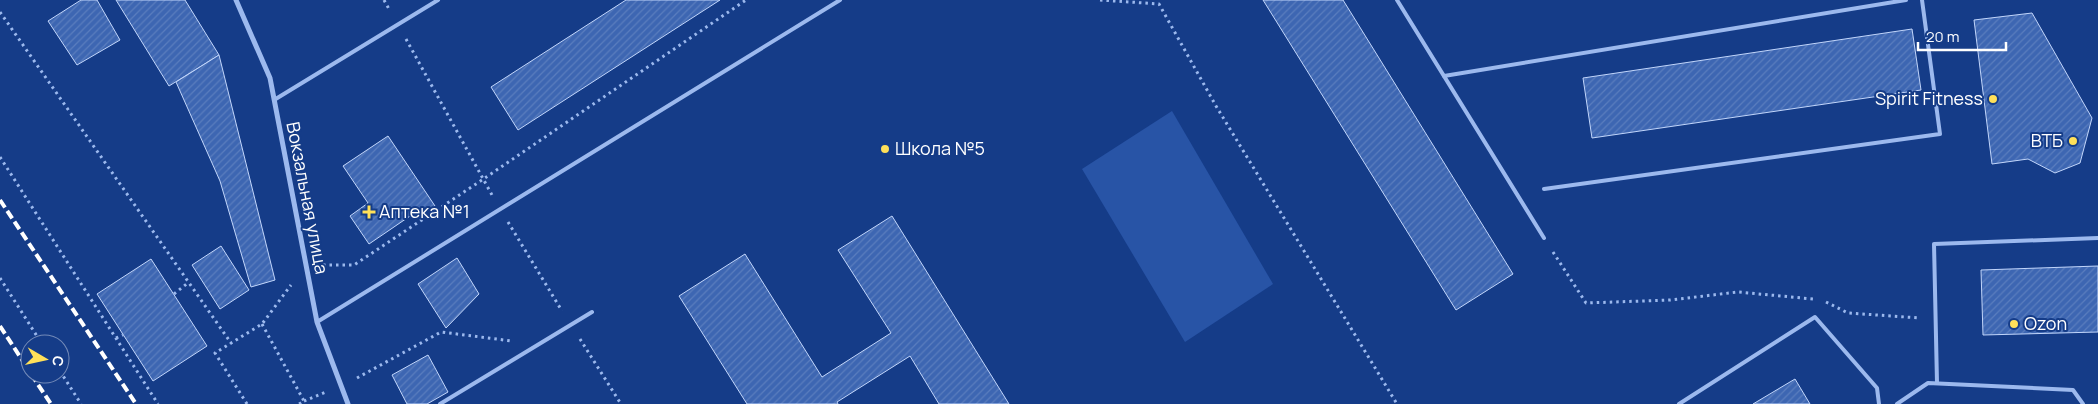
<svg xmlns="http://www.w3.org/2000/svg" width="2098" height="404" font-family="Manrope,sans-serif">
<defs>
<pattern id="building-hatch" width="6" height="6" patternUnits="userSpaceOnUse" patternTransform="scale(1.25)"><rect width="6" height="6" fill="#3d66b2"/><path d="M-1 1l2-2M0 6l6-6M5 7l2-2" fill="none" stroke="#5a7dbe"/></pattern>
</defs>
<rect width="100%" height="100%" fill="#153c88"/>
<path fill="#2854a6" d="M 1172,111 L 1273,284 L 1185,342 L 1082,169 Z"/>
<g fill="url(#building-hatch)" stroke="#c2d6fb">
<path d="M 81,0 L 97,0 L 120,40 L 77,65 L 48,21 Z"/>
<path d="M 116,0 L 185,0 L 219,55 L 169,86 Z"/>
<path d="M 626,0 L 720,0 L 518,130 L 491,87 Z"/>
<path d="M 1263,0 L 1343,0 L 1513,274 L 1456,310 Z"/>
<path d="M 2032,13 L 2092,118 L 2080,163 L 2055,173 L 2028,159 L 1992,164 L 1974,20 Z"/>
<path d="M 1912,29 L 1921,90 L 1592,138 L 1583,78 Z"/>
<path d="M 219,55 L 275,280 L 251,287 L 220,181 L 176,82 Z"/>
<path d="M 388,136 L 435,206 L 416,218 L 413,214 L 369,244 L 350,216 L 368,203 L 343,166 Z"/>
<path d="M 892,216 L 1009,404 L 939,404 L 910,356 L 837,402 L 838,404 L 747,404 L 679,296 L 745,254 L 822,377 L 891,333 L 838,250 Z"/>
<path d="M 221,246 L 249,290 L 220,309 L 192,265 Z"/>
<path d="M 457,258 L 479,294 L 446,328 L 418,284 Z"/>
<path d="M 151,259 L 207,346 L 153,381 L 97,294 Z"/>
<path d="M 2098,266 L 2098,332 L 1983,335 L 1981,270 Z"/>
<path d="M 428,355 L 448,392 L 427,404 L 407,404 L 392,375 Z"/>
<path d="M 1795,379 L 1810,404 L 1753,404 Z"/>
</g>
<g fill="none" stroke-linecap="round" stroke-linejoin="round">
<g stroke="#9cb9ee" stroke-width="3" stroke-dasharray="2.5 4" stroke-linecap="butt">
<path d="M 384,0 L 389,9"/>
<path d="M 1100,0 L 1159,4 L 1216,106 L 1397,404"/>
<path d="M 0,12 L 231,343"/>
<path d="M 406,39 L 492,195"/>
<path d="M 0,157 L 158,404"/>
<path d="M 508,222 L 562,311"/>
<path d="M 1553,252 L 1586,303 L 1670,300 L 1738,292 L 1813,299"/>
<path d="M 323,265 L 354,265 L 482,180 L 746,0"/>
<path d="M 0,278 L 42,344"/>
<path d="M 174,294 L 189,282"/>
<path d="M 1826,302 L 1848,313 L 1920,318"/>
<path d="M 262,324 L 304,401 L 299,404"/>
<path d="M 116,338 L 123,335"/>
<path d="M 580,339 L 621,404"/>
<path d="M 60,371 L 81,404"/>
<path d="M 357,378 L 441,332 L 512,341"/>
<path d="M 304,401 L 326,392"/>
<path d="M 247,404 L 215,353 L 262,324 L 291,285"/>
</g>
<g stroke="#9cb9ee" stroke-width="4">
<path d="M 1397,0 L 1544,238"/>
<path d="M 1444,76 L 1906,0"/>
<path d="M 274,100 L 438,0"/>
<path d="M 1544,189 L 1940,134 L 1922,0"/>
<path d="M 317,322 L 840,0"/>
<path d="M 1937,383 L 1934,244 L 2098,238"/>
<path d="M 440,404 L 592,312"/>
<path d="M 1679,404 L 1815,317 L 1877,388 L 1879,404"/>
<path d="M 1897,404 L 1928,383 L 2073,390 L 2083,404"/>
</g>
<path stroke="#9cb9ee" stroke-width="5" d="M 236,0 L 270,78 L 317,322 L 348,404"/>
<g stroke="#fff" stroke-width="4" stroke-dasharray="9 4" stroke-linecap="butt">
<path d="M 0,200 L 136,404"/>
<path d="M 0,326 L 30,372"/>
<path d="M 31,374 L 51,404"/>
</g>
</g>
<g fill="#ffe059" stroke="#153c88" stroke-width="2">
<circle cx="1993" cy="99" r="5"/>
<circle cx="2073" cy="141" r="5"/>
<circle cx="885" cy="149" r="5"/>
<path d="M366.5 204.5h5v5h5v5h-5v5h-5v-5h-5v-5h5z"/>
<circle cx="2014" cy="324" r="5"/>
</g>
<g text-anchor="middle" stroke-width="4" stroke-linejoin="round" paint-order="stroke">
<g font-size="18" fill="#fff" stroke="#153c88" text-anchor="start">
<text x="1983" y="105" text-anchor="end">Spirit Fitness</text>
<text x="2063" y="147" text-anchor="end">ВТБ</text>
<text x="895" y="155">Школа №5</text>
<text x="379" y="218">Аптека №1</text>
<text x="2024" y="330">Ozon</text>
</g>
<g font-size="18" fill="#fff" stroke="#153c88">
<text transform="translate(307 198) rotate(79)" y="6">Вокзальная улица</text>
</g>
</g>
<g transform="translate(45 359) rotate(99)"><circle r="24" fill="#153c88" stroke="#738ab8"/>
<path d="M0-4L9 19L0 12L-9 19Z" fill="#ffe059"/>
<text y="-8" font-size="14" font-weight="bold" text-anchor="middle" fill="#ffffff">С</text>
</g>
<path d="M1918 42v8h88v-8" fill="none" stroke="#ffffff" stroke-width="2.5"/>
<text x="1926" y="42" font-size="15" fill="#ffffff" stroke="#153c88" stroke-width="4" paint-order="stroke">20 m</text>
</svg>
